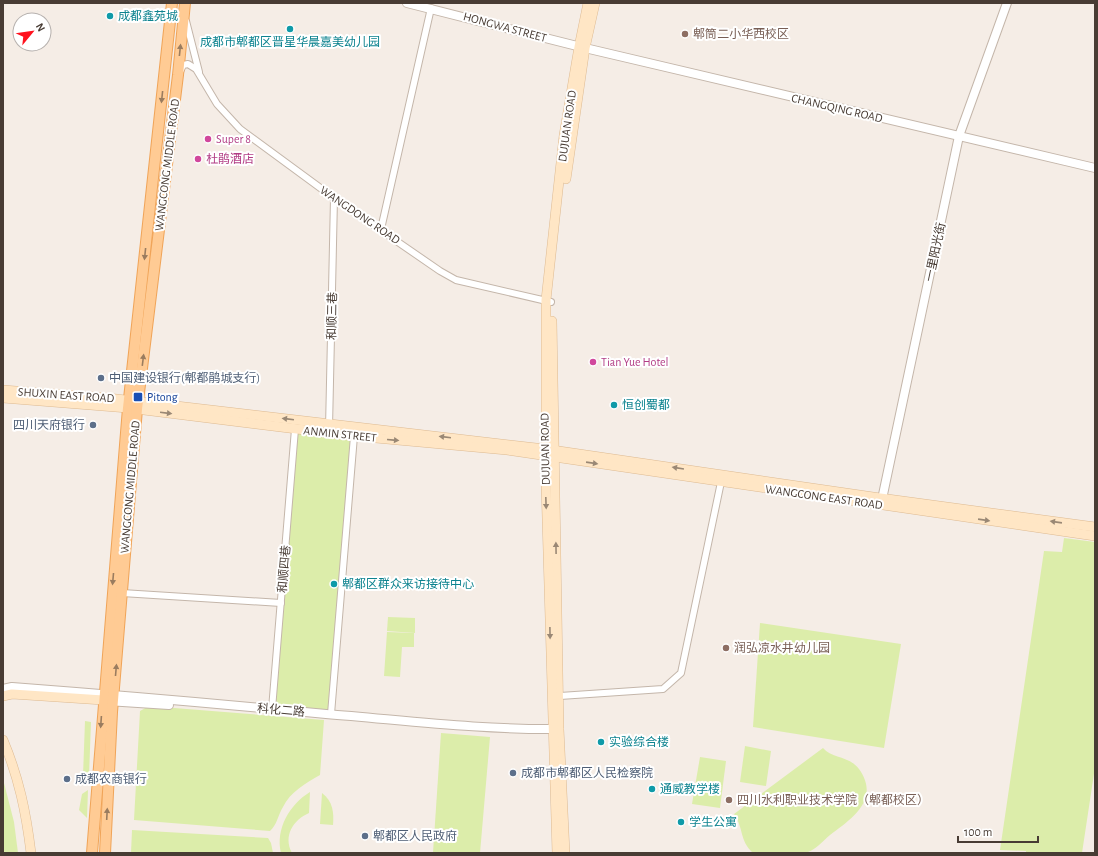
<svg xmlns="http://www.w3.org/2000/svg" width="1098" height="856" font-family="'Alegreya Sans','Noto Sans SC',sans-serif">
<rect width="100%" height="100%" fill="#f5ede6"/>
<g fill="#dcedaa">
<path d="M 296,433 L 351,439 L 328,711 L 274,707 Z"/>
<path d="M 1064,538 L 1095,542 L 1095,767 L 1082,853 L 1026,853 L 1026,851 L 1000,850 L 1044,551 L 1062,552 Z"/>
<path d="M 388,617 L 415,618 L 415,633 L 387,631 Z"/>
<path d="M 760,623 L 901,644 L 884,748 L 753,727 Z"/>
<path d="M 387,632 L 414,633 L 414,647 L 402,647 L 400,677 L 384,676 Z"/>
<path d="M 149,706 L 324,720 L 320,775 C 306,783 290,792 283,807 C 278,815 277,825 270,831 L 134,820 L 140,711 Z"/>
<path d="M 85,721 L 91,722 L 89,776 L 83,776 Z"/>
<path d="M 441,733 L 490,737 L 480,853 L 433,853 Z"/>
<path d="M 745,746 L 771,751 L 766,786 L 740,782 Z"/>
<path d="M 823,748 C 832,759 848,755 859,769 C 881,800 851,819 830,835 C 823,841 816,849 808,852 C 801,856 763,853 753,853 C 739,840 744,828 734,814 Z"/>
<path d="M 700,757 L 726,761 L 720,808 L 692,804 Z"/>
<path d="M 3,779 L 14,822 L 18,853 L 3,853 Z"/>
<path d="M 88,790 L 87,818 L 79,810 L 82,794 Z"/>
<path d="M 310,792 L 309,813 C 293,820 283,836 292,853 L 281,853 C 275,829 290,804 310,792 Z"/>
<path d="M 322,793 C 333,801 334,813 333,825 L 320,824 Z"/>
<path d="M 132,830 L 268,838 L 271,843 L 273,853 L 131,853 Z"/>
</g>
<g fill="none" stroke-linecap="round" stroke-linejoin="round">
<defs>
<g id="minor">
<path d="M 186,21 L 199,72"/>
<path d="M 180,72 L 183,65 L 188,64 L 196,69 L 217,104 L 240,129 L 334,198 L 440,271 L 456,280 L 551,302"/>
<path d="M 381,229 L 431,8"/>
<path d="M 329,428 L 334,198"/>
<path d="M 122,593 L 281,603"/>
<path d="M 560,696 L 663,689 L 681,673 L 721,482"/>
<path d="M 272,709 L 295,429"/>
<path d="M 331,714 L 354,436"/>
</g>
<g id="tertiary">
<path d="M 407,3 L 585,48 L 1095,168"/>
<path d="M 881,504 L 959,136 L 1007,3"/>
<path d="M 3,689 L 12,687 C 117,695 221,704 326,714 C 403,720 481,730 559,729"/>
<path d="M 107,701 L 169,705"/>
</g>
<g id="secondary">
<path d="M 566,179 L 585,48 L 595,3"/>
<path d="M 552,321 L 559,729 L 565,853"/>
<path d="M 3,390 L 108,398 L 545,449 L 880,498 L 1095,527"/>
<path d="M 3,398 L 128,408 L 354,436 L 507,450 L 1095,536"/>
<path d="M 3,696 L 12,694 L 103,700"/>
<path d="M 3,740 C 19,778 26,812 31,853"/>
<path d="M 557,853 L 546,485 L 546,300 L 564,135 L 579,47 L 588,3"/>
</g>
<g id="primary">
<path d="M 92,853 L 128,408 L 172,3"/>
<path d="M 105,853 L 112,712 L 137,409 L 178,75 L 185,3"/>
</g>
</defs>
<use href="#minor" stroke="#c4b6aa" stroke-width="8"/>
<use href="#tertiary" stroke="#c4b6aa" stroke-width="10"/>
<use href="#secondary" stroke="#ddba92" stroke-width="10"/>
<use href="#primary" stroke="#f0a458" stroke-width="12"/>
<use href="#minor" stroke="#fff" stroke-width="6"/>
<use href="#tertiary" stroke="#fff" stroke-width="8"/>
<use href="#secondary" stroke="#ffe6c5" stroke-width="9"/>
<use href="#primary" stroke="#ffcb94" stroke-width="10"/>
</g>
<defs><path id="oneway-solid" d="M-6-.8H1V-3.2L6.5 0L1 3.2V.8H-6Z"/></defs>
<g fill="#9a7c5f">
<use href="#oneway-solid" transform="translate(180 50) rotate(-84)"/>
<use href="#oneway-solid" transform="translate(162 97) rotate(96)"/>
<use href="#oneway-solid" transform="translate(145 254) rotate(96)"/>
<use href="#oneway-solid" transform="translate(143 360) rotate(-83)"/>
<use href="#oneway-solid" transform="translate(113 579) rotate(95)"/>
<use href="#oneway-solid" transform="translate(116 670) rotate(-85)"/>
<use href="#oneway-solid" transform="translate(101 722) rotate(94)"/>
<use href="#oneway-solid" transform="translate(107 814) rotate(-87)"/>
</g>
<g fill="#9a8875">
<use href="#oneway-solid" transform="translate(166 413) rotate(7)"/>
<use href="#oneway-solid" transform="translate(288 419) rotate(-173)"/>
<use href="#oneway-solid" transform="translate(445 437) rotate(-173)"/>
<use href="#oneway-solid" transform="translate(393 440) rotate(5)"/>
<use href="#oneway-solid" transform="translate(592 463) rotate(8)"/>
<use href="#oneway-solid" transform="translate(678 468) rotate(-171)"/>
<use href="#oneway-solid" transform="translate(546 503) rotate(88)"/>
<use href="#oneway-solid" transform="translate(984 520) rotate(8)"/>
<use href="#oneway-solid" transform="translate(1056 522) rotate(-172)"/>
<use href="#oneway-solid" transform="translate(556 548) rotate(-91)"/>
<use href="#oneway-solid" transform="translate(550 633) rotate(89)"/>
</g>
<g fill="#0f9aa8" stroke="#fff" stroke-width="1.5">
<circle cx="110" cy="16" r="4"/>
<circle cx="290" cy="29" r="4"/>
<circle cx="614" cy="405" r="4"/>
<circle cx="334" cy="584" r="4"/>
<circle cx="601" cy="742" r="4"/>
<circle cx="652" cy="789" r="4"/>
<circle cx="681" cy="822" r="4"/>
</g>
<g fill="#8d6e63" stroke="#fff" stroke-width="1.5">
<circle cx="685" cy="34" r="4"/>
<circle cx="726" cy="648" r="4"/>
<circle cx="729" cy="800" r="4"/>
</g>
<g fill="#d1479c" stroke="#fff" stroke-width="1.5">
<circle cx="208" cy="139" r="4"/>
<circle cx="198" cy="159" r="4"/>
<circle cx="593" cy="362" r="4"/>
</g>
<g fill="#5c6f8a" stroke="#fff" stroke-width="1.5">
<circle cx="101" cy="378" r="4"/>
<circle cx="93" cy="425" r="4"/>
<circle cx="513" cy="773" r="4"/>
<circle cx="67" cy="779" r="4"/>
<circle cx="365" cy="836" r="4"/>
</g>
<rect fill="#1a4fb4" stroke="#fff" stroke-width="1.5" x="133" y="392" width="10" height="10" rx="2"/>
<g text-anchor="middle" stroke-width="4" stroke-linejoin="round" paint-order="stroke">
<g font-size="12" fill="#0d838f" stroke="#fff" text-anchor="start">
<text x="118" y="20">成都鑫苑城</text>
<text x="290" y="46" text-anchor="middle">成都市郫都区晋星华晨嘉美幼儿园</text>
<text x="622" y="409">恒创蜀都</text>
<text x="342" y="588">郫都区群众来访接待中心</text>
<text x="609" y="746">实验综合楼</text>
<text x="660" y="793">通威教学楼</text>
<text x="689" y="826">学生公寓</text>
</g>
<g font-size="12" fill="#483c34" stroke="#fff">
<text transform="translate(505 27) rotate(15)" y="4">HONGWA STREET</text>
<text transform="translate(837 108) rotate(13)" y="4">CHANGQING ROAD</text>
<text transform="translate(567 126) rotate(-82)" y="4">DUJUAN ROAD</text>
<text transform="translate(167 165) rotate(-83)" y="4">WANGCONG MIDDLE ROAD</text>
<text transform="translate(360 215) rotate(34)" y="4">WANGDONG ROAD</text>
<text transform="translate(935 252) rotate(-78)" y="4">一里阳光街</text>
<text transform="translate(332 316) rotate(-89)" y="4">和顺三巷</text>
<text transform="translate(66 395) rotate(4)" y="4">SHUXIN EAST ROAD</text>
<text transform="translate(340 434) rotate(6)" y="4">ANMIN STREET</text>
<text transform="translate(545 449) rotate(-91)" y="4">DUJUAN ROAD</text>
<text transform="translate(130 487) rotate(-85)" y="4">WANGCONG MIDDLE ROAD</text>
<text transform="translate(824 497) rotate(8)" y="4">WANGCONG EAST ROAD</text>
<text transform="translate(284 569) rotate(-85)" y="4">和顺四巷</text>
<text transform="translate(281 710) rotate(5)" y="4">科化二路</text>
</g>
<g font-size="12" fill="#785e54" stroke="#fff" text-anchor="start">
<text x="693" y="38">郫筒二小华西校区</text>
<text x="734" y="652">润弘凉水井幼儿园</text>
<text x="737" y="804">四川水利职业技术学院（郫都校区）</text>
</g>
<g font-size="12" fill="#b23c85" stroke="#fff" text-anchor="start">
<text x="216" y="143">Super 8</text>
<text x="206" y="163">杜鹃酒店</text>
<text x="601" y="366">Tian Yue Hotel</text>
</g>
<g font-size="12" fill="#4e5e75" stroke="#fff" text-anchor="start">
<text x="109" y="382">中国建设银行(郫都鹃城支行)</text>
<text x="85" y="429" text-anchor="end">四川天府银行</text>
<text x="521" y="777">成都市郫都区人民检察院</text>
<text x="75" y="783">成都农商银行</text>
<text x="373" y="840">郫都区人民政府</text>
</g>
<g font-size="12" fill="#164399" stroke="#fff" text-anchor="start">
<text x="147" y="401">Pitong</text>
</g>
</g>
<rect width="1098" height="856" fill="none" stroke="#483c34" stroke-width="8"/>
<g transform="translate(32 32) rotate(61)"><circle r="19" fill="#ffffff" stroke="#b6b1ae"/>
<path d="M0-3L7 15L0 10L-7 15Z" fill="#ff121e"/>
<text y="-6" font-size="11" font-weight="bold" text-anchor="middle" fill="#483c34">N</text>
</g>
<path d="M958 836v6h80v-6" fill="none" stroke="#483c34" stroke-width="2"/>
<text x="964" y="836" font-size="12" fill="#483c34" stroke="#ffffff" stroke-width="3" paint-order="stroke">100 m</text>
</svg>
